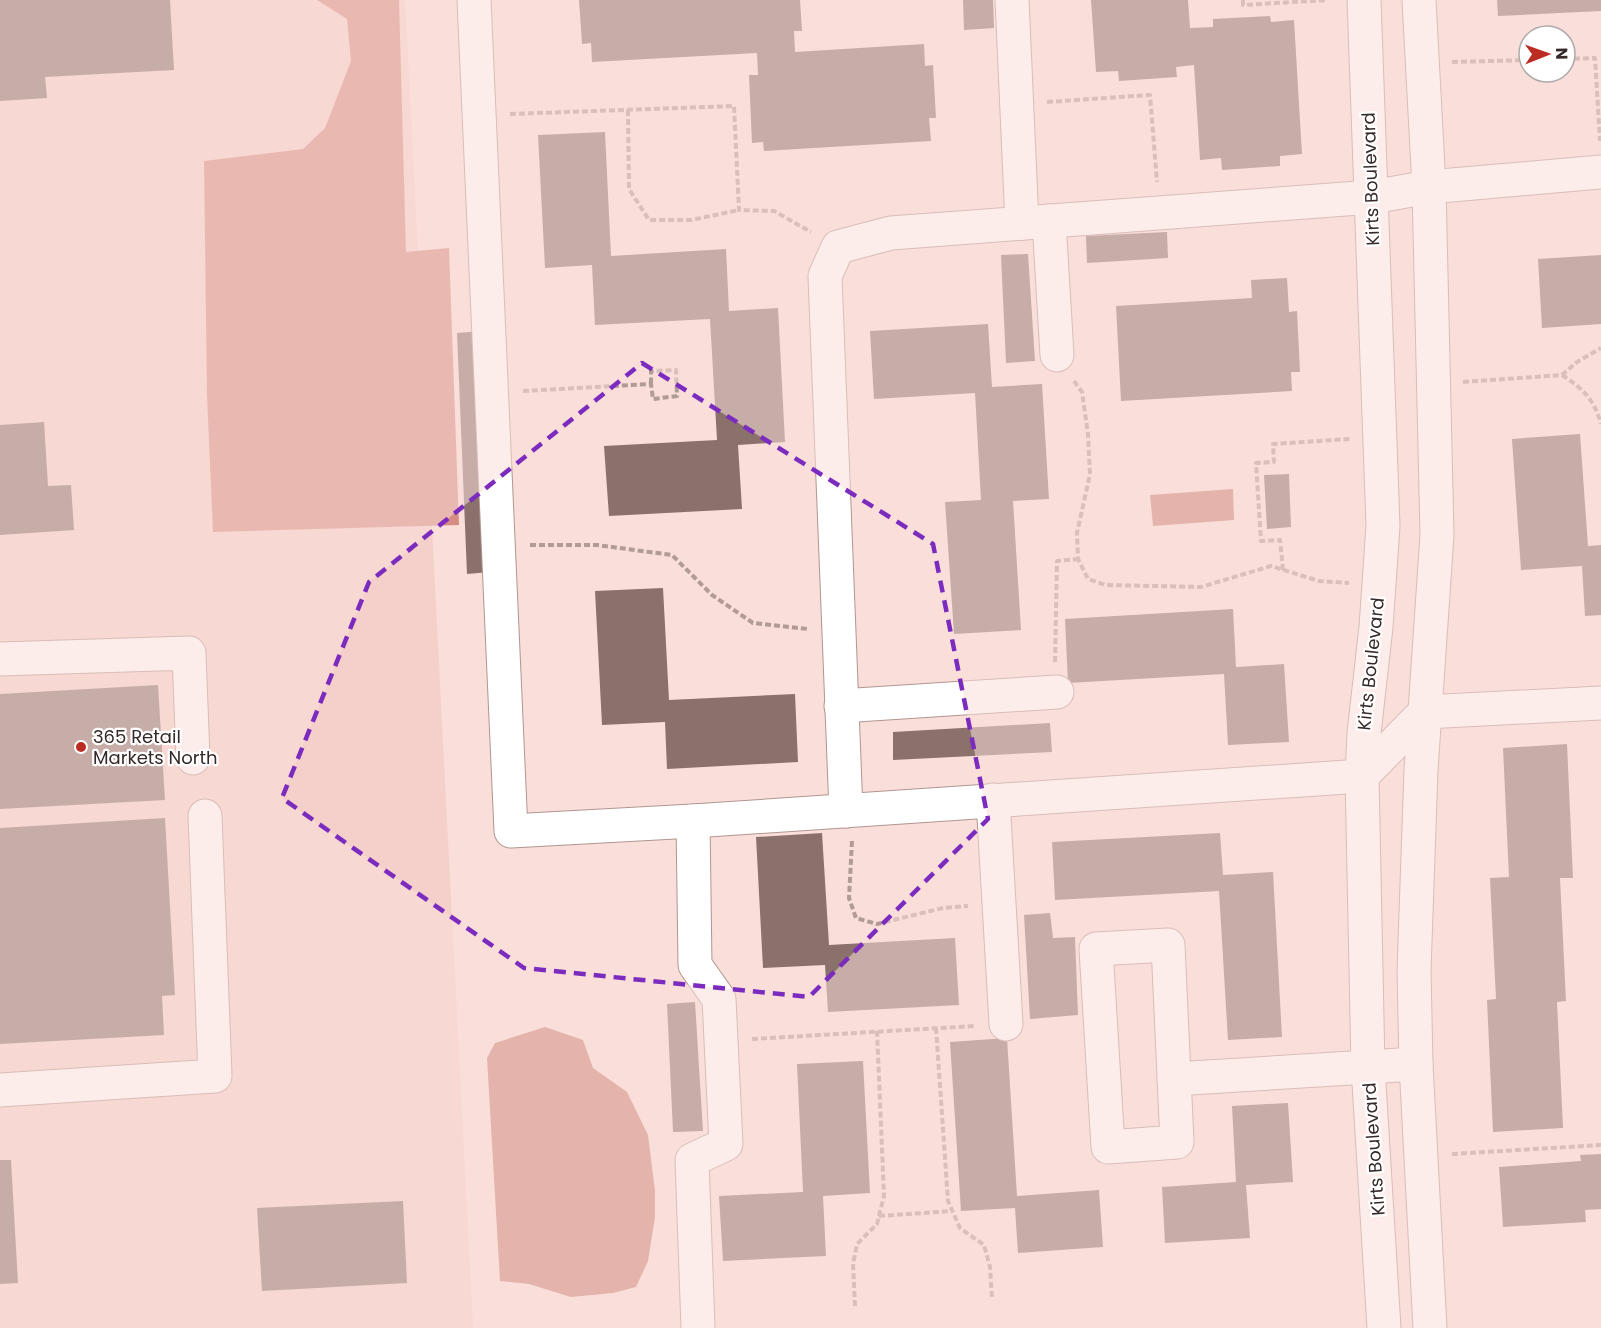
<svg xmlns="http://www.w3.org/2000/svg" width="1601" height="1328" font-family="Poppins,sans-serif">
<rect width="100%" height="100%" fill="#faded9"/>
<path fill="#f5d0ca" d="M 0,0 L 405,0 L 473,1328 L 0,1328 Z"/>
<path fill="#d68c80" d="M 317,0 L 399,0 L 406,252 L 449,248 L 459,525 L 213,532 L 207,395 L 204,161 L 303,149 L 325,128 L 351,61 L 347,19 Z"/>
<g fill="#c98175">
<path d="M 1233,489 L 1234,520 L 1153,526 L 1150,495 Z"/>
<path d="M 545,1027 L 583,1040 L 593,1068 L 627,1092 L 648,1135 L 655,1191 L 655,1217 L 648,1261 L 636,1287 L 613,1293 L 571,1297 L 529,1284 L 500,1281 L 487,1058 L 495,1043 Z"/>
</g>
<g fill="#8a716c">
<path d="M 0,0 L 170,0 L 174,70 L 45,77 L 47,98 L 0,101 Z"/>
<path d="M 579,0 L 800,0 L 802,31 L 794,31 L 795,52 L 924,44 L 925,66 L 933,65 L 936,118 L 929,118 L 931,141 L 764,151 L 763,142 L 752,143 L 749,75 L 758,75 L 757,53 L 592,62 L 591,43 L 582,44 Z"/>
<path d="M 963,0 L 993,0 L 994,28 L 964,30 Z"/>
<path d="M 1091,0 L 1188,0 L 1190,28 L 1213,27 L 1213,19 L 1270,16 L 1271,22 L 1294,20 L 1302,154 L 1280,156 L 1280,166 L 1222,170 L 1221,158 L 1200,160 L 1194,65 L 1176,67 L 1177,77 L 1119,81 L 1118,71 L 1096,72 Z"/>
<path d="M 1497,0 L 1601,0 L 1601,11 L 1498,16 Z"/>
<path d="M 605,132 L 611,256 L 726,249 L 729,311 L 778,308 L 785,442 L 738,445 L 742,509 L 609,516 L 604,446 L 717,440 L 710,319 L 595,325 L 592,265 L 545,268 L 538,135 Z"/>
<path d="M 1167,232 L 1168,258 L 1087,263 L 1086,236 Z"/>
<path d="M 1028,254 L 1035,361 L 1006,363 L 1001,255 Z"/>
<path d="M 1601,255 L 1601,324 L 1542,328 L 1538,259 Z"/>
<path d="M 1287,278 L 1289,312 L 1297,311 L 1300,372 L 1291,372 L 1292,391 L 1121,401 L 1116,306 L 1252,298 L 1251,280 Z"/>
<path d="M 988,324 L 992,387 L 1042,384 L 1049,499 L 1013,501 L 1021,630 L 954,634 L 945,502 L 981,500 L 975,393 L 874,399 L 870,331 Z"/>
<path d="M 481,331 L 490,572 L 467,574 L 457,333 Z"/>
<path d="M 44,422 L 48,486 L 71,485 L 74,530 L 0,535 L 0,425 Z"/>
<path d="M 1580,434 L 1588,546 L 1601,545 L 1601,615 L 1585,616 L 1582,566 L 1521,570 L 1512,439 Z"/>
<path d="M 1289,474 L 1291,527 L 1267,529 L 1264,475 Z"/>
<path d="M 663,588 L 669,700 L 795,694 L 798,762 L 667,769 L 665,722 L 602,725 L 595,591 Z"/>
<path d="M 1233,609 L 1236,667 L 1284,664 L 1289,742 L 1228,745 L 1224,674 L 1068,683 L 1065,619 Z"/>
<path d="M 158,685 L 165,800 L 0,809 L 0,694 Z"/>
<path d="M 1050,723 L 1052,752 L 893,760 L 893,732 Z"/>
<path d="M 1567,744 L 1573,878 L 1560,878 L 1566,1001 L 1557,1002 L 1563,1128 L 1493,1132 L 1487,1000 L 1496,999 L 1490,878 L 1509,877 L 1503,748 Z"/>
<path d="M 165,818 L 175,995 L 162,996 L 164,1035 L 0,1044 L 0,828 Z"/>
<path d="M 822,833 L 829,945 L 955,938 L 959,1005 L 828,1012 L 825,965 L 763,968 L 756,837 Z"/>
<path d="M 1220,833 L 1223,875 L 1273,872 L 1282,1037 L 1228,1040 L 1219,891 L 1055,900 L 1052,842 Z"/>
<path d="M 1050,913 L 1053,938 L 1075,937 L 1078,1015 L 1030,1019 L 1024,915 Z"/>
<path d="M 695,1002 L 703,1131 L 673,1132 L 667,1004 Z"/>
<path d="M 1007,1038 L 1017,1196 L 1099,1190 L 1103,1247 L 1018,1253 L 1015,1208 L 961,1211 L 950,1042 Z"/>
<path d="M 863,1061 L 870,1193 L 823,1196 L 826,1256 L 723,1261 L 719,1196 L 803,1192 L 797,1064 Z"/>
<path d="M 1288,1103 L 1293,1182 L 1246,1185 L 1250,1238 L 1165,1243 L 1162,1187 L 1236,1182 L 1232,1106 Z"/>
<path d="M 1601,1154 L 1601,1209 L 1585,1210 L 1586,1222 L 1503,1227 L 1499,1167 L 1581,1161 L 1580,1155 Z"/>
<path d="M 0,1160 L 11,1160 L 18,1283 L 0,1284 Z"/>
<path d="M 403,1201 L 407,1283 L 262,1291 L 257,1208 Z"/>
</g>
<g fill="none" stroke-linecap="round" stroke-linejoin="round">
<defs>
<g id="minor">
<path d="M 474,0 L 511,831 L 693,821 L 1362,776 L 1425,712 L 1601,703"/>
<path d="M 1012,0 L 1022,223"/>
<path d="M 1364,0 L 1383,526 L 1376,627 L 1364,733 L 1362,776 L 1368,1067 L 1384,1328"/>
<path d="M 1419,0 L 1429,187 L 1437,535 L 1421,770 L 1414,971 L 1416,1064 L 1430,1328"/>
<path d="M 1049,221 L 1057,355"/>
<path d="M 0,659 L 189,653 L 193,758"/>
<path d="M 841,706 L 1057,692"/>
<path d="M 993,800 L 1006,1024"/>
<path d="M 846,811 L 825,276 L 838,247 L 891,233 L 1372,197 L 1429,187 L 1601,172"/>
<path d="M 693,821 L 695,965 L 719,999 L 726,1144 L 692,1160 L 698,1328"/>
<path d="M 1168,945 L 1177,1142 L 1108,1147 L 1096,949 Z"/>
<path d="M 1174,1079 L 1416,1064"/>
<path d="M 0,1090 L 215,1076 L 205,816"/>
</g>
</defs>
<use href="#minor" stroke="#b09691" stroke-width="35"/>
<g stroke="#b19b97" stroke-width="4" stroke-dasharray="6 3" stroke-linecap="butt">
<path d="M 1243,0 L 1243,5 L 1328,0"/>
<path d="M 1565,59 L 1595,58 L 1600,141"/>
<path d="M 1452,62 L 1529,60"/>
<path d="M 1047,102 L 1150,95 L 1157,182"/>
<path d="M 628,110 L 629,189 L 649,220 L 691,220 L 739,210"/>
<path d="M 510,114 L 734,106 L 739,210 L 774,211 L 811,232"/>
<path d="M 1562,375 C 1583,389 1594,399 1601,424"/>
<path d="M 1074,381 L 1082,392 L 1088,434 L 1090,474 L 1077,533 L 1078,559 L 1088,579 L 1105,585 L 1201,587 L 1271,566 L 1319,581 L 1349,583"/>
<path d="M 1463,382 L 1562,375 L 1577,362 L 1601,348"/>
<path d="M 523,391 L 651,384 L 653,399 L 677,396 L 676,370 L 651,371 L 651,384"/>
<path d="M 530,545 L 597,545 L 672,555 L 712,595 L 753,623 L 808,629"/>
<path d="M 1283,570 L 1280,540 L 1261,541 L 1256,463 L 1274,462 L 1273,444 L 1350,439"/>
<path d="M 1055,662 L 1057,561 L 1078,559"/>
<path d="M 852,841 L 849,898 L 856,918 L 877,924 L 943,908 L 968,906"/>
<path d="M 936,1028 L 948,1201 L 960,1228 L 984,1245 L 990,1267 L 992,1298"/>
<path d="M 752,1039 L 975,1026"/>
<path d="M 1452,1154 L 1601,1145"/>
<path d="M 879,1216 L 952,1211"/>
<path d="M 855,1306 L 853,1264 L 857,1244 L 877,1224 L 884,1196 L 877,1031"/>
</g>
<use href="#minor" stroke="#fff" stroke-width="33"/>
</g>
<path d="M0 0H1601V1328H0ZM 642,363 L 933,544 L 988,819 L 809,997 L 524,968 L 282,798 L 369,582 Z" fill="#faded9" fill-opacity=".55" fill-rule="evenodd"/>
<path fill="none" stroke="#7b2cbf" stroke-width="4.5" stroke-dasharray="12 8" stroke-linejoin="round" d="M 642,363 L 933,544 L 988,819 L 809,997 L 524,968 L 282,798 L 369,582 Z"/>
<circle fill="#bb2d22" stroke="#fff" stroke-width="2" cx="81" cy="747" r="6"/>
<g text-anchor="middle" stroke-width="4.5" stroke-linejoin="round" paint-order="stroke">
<g font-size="18" fill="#352a29" stroke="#fff">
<text transform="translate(1371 179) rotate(-92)" y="6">Kirts Boulevard</text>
<text transform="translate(1371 664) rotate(-84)" y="6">Kirts Boulevard</text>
<text transform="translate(1374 1149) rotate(-94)" y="6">Kirts Boulevard</text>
</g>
<g font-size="18" fill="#352a29" stroke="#fff" text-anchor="start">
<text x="93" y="743">365 Retail<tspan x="93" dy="21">Markets North</tspan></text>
</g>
</g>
<g transform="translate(1547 54) rotate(89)"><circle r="28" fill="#ffffff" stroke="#aeaaa9" stroke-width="1.5"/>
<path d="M0-4.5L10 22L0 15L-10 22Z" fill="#bb2d22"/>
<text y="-9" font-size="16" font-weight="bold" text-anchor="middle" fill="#352a29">N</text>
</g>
</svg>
